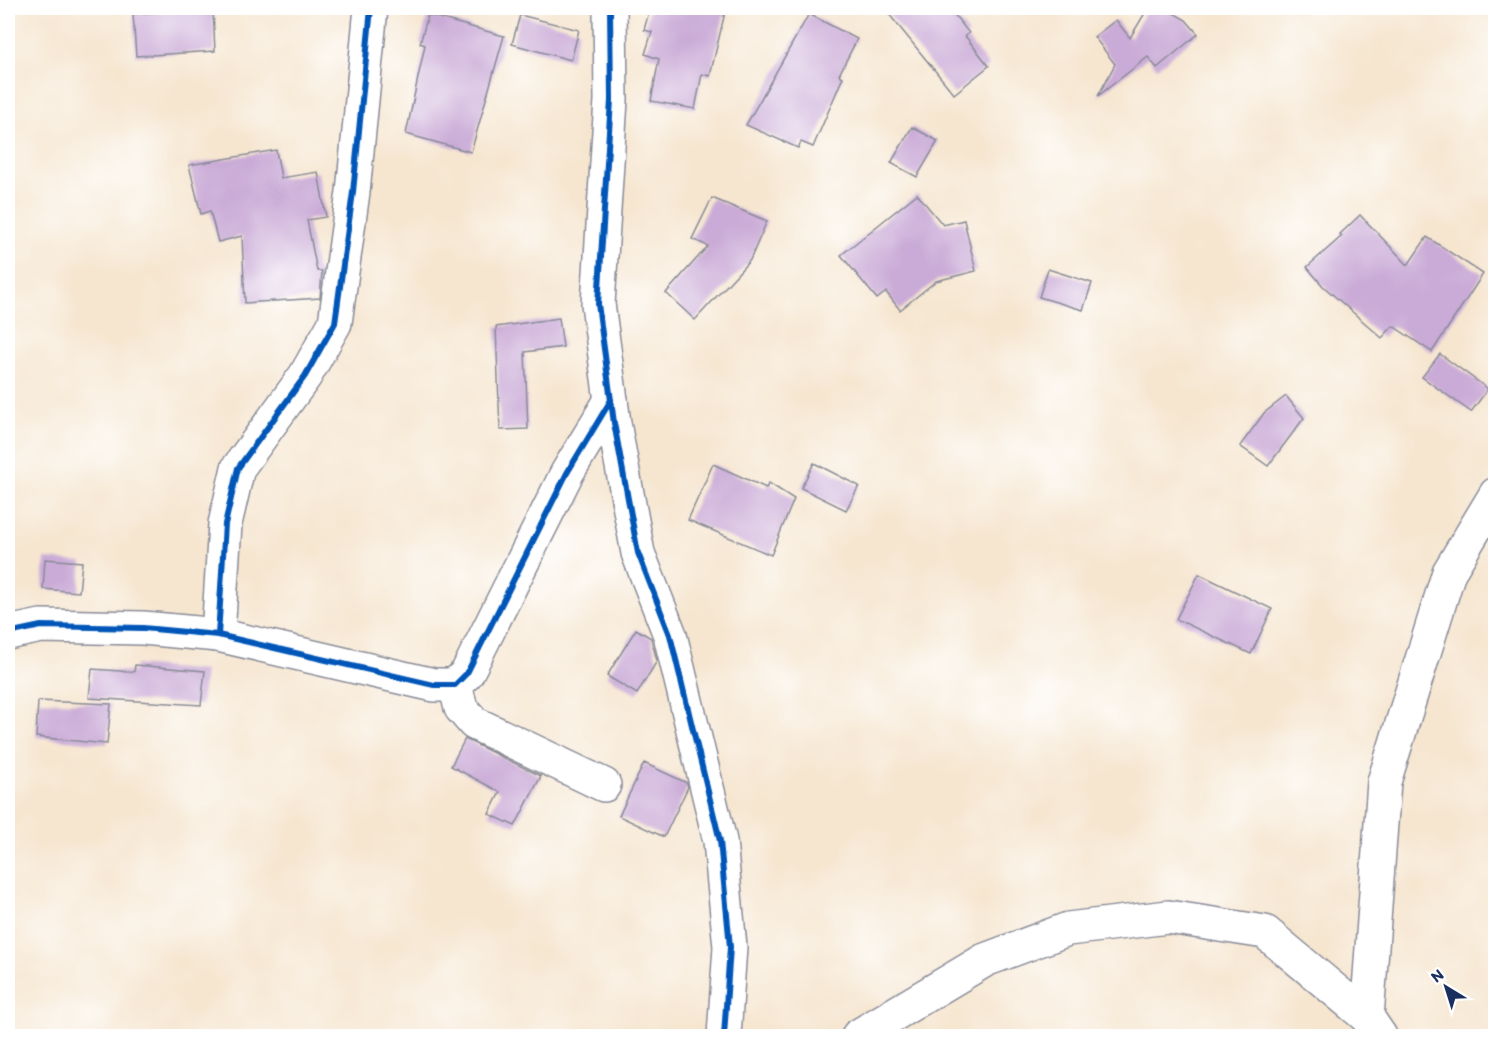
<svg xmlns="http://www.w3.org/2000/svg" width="1503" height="1044" font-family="Itim,sans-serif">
<rect width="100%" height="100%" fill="#fff"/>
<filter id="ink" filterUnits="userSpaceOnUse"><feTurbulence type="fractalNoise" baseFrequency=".0167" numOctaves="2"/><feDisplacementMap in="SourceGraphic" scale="12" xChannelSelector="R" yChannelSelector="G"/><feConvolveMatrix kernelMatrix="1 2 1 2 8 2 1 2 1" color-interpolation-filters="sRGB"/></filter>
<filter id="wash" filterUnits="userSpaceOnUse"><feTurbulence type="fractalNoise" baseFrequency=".008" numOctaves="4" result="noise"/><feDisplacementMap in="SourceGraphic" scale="24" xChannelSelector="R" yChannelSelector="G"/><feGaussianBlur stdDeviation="1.35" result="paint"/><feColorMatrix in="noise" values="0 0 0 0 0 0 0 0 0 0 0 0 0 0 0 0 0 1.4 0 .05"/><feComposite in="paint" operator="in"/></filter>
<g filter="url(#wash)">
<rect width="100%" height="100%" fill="#f6e6d0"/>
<g id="blocks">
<g fill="#caabd7">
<path d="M 650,8 L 726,8 L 710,76 L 702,74 L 695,109 L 651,101 L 659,59 L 645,54 L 652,32 L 644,30 Z"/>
<path d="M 884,8 L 949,8 L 969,33 L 965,36 L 989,66 L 954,94 Z"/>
<path d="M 1148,8 L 1165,8 L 1186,20 L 1198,34 L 1157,68 L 1148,57 L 1098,96 L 1115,64 L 1094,37 L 1116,20 L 1130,38 Z"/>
<path d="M 213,9 L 215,51 L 136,56 L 133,14 Z"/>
<path d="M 809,14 L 857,39 L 839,75 L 843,77 L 813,147 L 801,142 L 798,148 L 746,125 Z"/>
<path d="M 428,15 L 504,36 L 471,152 L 406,134 L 425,45 L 420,43 Z"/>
<path d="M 520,15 L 579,30 L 571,60 L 512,44 Z"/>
<path d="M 912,127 L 938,141 L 917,177 L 891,163 Z"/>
<path d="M 276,150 L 281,178 L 318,172 L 326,217 L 307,220 L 317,271 L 322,271 L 320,298 L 245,303 L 242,236 L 218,242 L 210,211 L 201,214 L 189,165 Z"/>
<path d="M 917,194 L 943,225 L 964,220 L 976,271 L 936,281 L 900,310 L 886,292 L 877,299 L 841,255 Z"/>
<path d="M 712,198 L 767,221 L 750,260 L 695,320 L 666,293 L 708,246 L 692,239 Z"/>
<path d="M 1360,215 L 1408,265 L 1427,237 L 1483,274 L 1432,352 L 1393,326 L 1382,338 L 1323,286 L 1307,267 L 1342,236 L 1340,234 Z"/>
<path d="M 1048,269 L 1092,283 L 1083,310 L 1039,297 Z"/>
<path d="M 559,318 L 563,347 L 525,352 L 528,429 L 500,430 L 496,327 Z"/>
<path d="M 1440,354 L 1488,389 L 1471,412 L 1422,377 Z"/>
<path d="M 1286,396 L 1304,418 L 1268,466 L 1240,446 L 1264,413 Z"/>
<path d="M 814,463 L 859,486 L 846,510 L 801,488 Z"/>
<path d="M 713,464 L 766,488 L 769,483 L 794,499 L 771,555 L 688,520 Z"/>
<path d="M 45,559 L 82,562 L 79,592 L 43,589 Z"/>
<path d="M 1199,574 L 1272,609 L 1251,654 L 1176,619 Z"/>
<path d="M 636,629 L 651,638 L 657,661 L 637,694 L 607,676 Z"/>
<path d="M 135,665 L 205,671 L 201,705 L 89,698 L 92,669 L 134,672 Z"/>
<path d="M 38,701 L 111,704 L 107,744 L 36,737 Z"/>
<path d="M 465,739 L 541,776 L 515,826 L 489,814 L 500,792 L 451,766 Z"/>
<path d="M 644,763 L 687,783 L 688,787 L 664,837 L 619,816 Z"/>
</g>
</g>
</g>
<g filter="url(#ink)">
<use href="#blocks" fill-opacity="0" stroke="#888a97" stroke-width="1.5"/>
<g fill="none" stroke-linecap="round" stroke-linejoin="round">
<defs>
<g id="minor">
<path d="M 610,8 L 611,100 L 598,304 L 614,423 L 638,553 L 670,635 L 720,841 L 730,947 L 724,1036"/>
<path d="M 8,633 L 41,626 L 143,628 L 218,635 L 434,685 L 455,685 L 467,673 L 567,473 L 611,400"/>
<path d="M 218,635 L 225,524 L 238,468 L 305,376 L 335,323 L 353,192 L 371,8"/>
<path d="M 455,685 L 461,708 L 474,723 L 604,785"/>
<path d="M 858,1036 L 985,960 L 1068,929 L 1168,917 L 1265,932 L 1367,1017"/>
<path d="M 1380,1036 L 1367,1017 L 1384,782 L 1449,572 L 1496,494"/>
</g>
</defs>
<use href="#minor" stroke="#888a97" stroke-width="36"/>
<use href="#minor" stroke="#fff" stroke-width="33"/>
<defs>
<g id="cycleway">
<path d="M 610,8 L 611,100 L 598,304 L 614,423 L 638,553 L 670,635 L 720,841 L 730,947 L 724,1036"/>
<path d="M 8,633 L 41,626 L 143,628 L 218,635 L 434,685 L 455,685 L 467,673 L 567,473 L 611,400"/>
<path d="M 218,635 L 225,524 L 238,468 L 305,376 L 335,323 L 353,192 L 371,8"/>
</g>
</defs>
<use href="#cycleway" stroke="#fff" stroke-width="10"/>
<use href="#cycleway" stroke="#0057b8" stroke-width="6"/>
</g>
</g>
<rect width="1503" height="1044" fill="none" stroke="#fff" stroke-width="30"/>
<g transform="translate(1446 987) rotate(322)" stroke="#ffffff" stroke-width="4.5" paint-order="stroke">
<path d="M0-4.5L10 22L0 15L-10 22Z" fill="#1b2f5e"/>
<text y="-9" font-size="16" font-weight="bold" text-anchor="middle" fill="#1b2f5e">N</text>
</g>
</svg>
